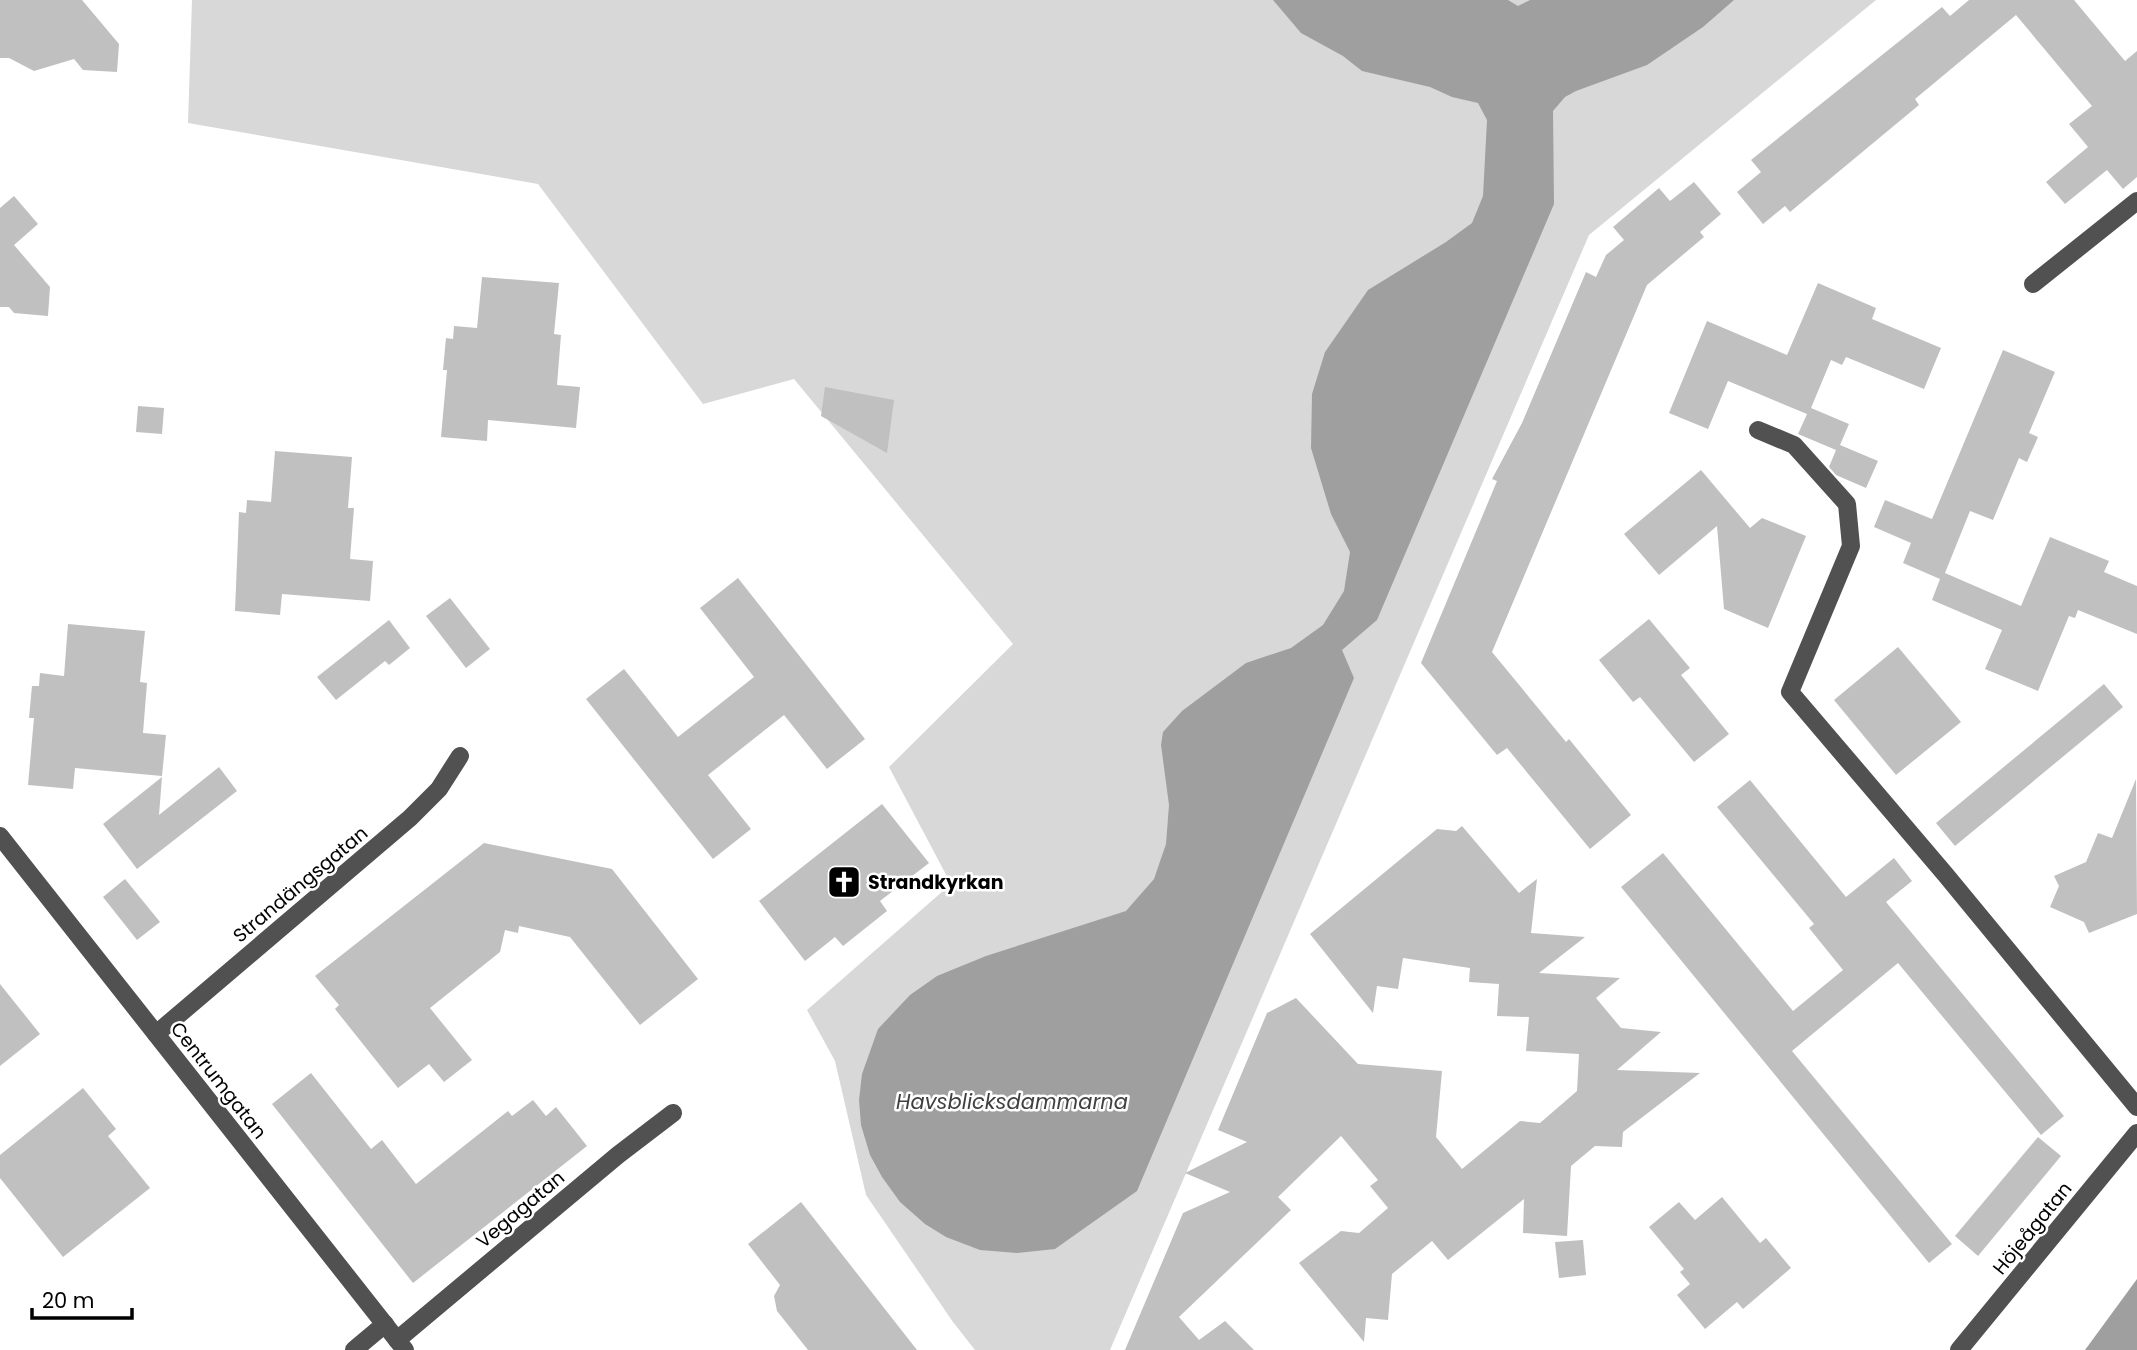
<svg xmlns="http://www.w3.org/2000/svg" width="2137" height="1350" font-family="Poppins,sans-serif">
<rect width="100%" height="100%" fill="#fff"/>
<path fill="#d8d8d8" d="M 192,0 L 1876,0 L 1589,235 L 1110,1350 L 975,1350 L 953,1322 L 866,1195 L 835,1061 L 807,1010 L 951,884 L 889,767 L 1013,644 L 794,379 L 703,404 L 538,184 L 188,123 Z"/>
<g fill="#9f9f9f">
<path d="M 1273,0 L 1508,0 L 1518,6 L 1530,0 L 1734,0 L 1703,27 L 1647,65 L 1576,91 L 1565,97 L 1553,111 L 1554,204 L 1377,620 L 1342,650 L 1354,678 L 1137,1191 L 1055,1249 L 1017,1253 L 980,1250 L 946,1237 L 925,1224 L 900,1202 L 882,1177 L 870,1155 L 861,1125 L 859,1100 L 862,1074 L 878,1029 L 910,995 L 937,976 L 986,956 L 1126,911 L 1154,879 L 1166,844 L 1169,805 L 1161,745 L 1163,732 L 1182,711 L 1246,663 L 1291,648 L 1323,625 L 1344,591 L 1350,552 L 1331,514 L 1311,448 L 1312,394 L 1325,352 L 1368,290 L 1446,242 L 1472,223 L 1483,196 L 1487,120 L 1478,103 L 1452,97 L 1430,87 L 1362,71 L 1343,56 L 1301,33 Z"/>
<path d="M 2137,1279 L 2137,1350 L 2085,1350 Z"/>
</g>
<g fill="#c0c0c0">
<path d="M 0,0 L 82,0 L 119,44 L 117,72 L 83,70 L 74,59 L 34,71 L 9,58 L 0,58 Z"/>
<path d="M 1969,0 L 2074,0 L 2125,61 L 2137,51 L 2137,177 L 2123,189 L 2107,170 L 2065,204 L 2046,182 L 2088,147 L 2069,124 L 2092,106 L 2016,15 L 1915,99 L 1919,105 L 1790,212 L 1785,206 L 1763,224 L 1737,192 L 1761,172 L 1751,160 L 1942,7 L 1950,16 Z"/>
<path d="M 1694,182 L 1721,214 L 1700,232 L 1704,237 L 1647,285 L 1492,652 L 1566,742 L 1569,739 L 1631,815 L 1590,849 L 1507,748 L 1497,755 L 1421,663 L 1497,481 L 1492,479 L 1522,423 L 1586,272 L 1596,277 L 1606,255 L 1624,240 L 1613,227 L 1659,188 L 1670,201 Z"/>
<path d="M 14,196 L 38,224 L 14,245 L 50,287 L 48,316 L 14,313 L 9,307 L 0,307 L 0,208 Z"/>
<path d="M 482,277 L 559,283 L 554,334 L 561,335 L 557,385 L 580,387 L 576,428 L 488,420 L 487,441 L 441,437 L 447,370 L 443,370 L 446,338 L 453,339 L 454,326 L 477,328 Z"/>
<path d="M 1818,283 L 1876,308 L 1872,319 L 1941,348 L 1924,389 L 1846,357 L 1842,365 L 1831,360 L 1811,408 L 1849,424 L 1840,445 L 1878,461 L 1866,488 L 1836,475 L 1829,467 L 1836,450 L 1798,434 L 1807,414 L 1728,381 L 1708,429 L 1669,413 L 1707,321 L 1787,355 Z"/>
<path d="M 2003,350 L 2055,372 L 2029,433 L 2038,437 L 2027,462 L 2019,458 L 1993,520 L 1970,511 L 1945,573 L 2021,606 L 2050,537 L 2109,561 L 2104,572 L 2137,586 L 2137,634 L 2078,610 L 2075,618 L 2069,616 L 2038,691 L 1985,669 L 2002,630 L 1932,600 L 1940,579 L 1903,563 L 1911,543 L 1874,527 L 1885,500 L 1932,519 Z"/>
<path d="M 825,387 L 894,400 L 887,453 L 821,416 Z"/>
<path d="M 138,406 L 164,408 L 162,434 L 136,432 Z"/>
<path d="M 275,451 L 352,457 L 348,508 L 354,508 L 350,559 L 373,561 L 370,601 L 282,594 L 280,615 L 235,611 L 239,512 L 246,513 L 247,500 L 271,502 Z"/>
<path d="M 1701,470 L 1750,528 L 1762,518 L 1806,536 L 1768,628 L 1724,609 L 1717,526 L 1659,575 L 1624,534 Z"/>
<path d="M 738,578 L 865,739 L 827,769 L 784,715 L 708,775 L 751,829 L 713,859 L 586,699 L 624,669 L 678,737 L 754,677 L 700,608 Z"/>
<path d="M 450,598 L 490,649 L 466,668 L 426,616 Z"/>
<path d="M 1649,619 L 1690,668 L 1681,675 L 1729,734 L 1694,762 L 1640,697 L 1633,702 L 1599,660 Z"/>
<path d="M 389,620 L 410,648 L 389,665 L 385,661 L 336,700 L 317,677 Z"/>
<path d="M 68,624 L 145,631 L 140,682 L 147,683 L 143,733 L 166,735 L 162,776 L 75,768 L 73,789 L 28,785 L 34,718 L 29,718 L 32,686 L 39,686 L 40,673 L 64,676 Z"/>
<path d="M 1898,647 L 1961,722 L 1896,775 L 1834,700 Z"/>
<path d="M 2104,684 L 2123,707 L 1955,846 L 1936,823 Z"/>
<path d="M 219,767 L 237,791 L 137,869 L 103,824 L 162,777 L 159,815 Z"/>
<path d="M 2136,779 L 2137,914 L 2089,933 L 2084,922 L 2050,907 L 2059,886 L 2054,876 L 2086,862 L 2098,833 L 2112,838 Z"/>
<path d="M 1750,780 L 1846,897 L 1894,858 L 1912,881 L 1886,902 L 2064,1116 L 2041,1135 L 1898,963 L 1792,1051 L 1952,1244 L 1929,1263 L 1621,887 L 1663,853 L 1793,1011 L 1843,970 L 1809,928 L 1814,924 L 1717,807 Z"/>
<path d="M 882,804 L 929,863 L 880,901 L 887,911 L 843,946 L 835,937 L 805,961 L 759,901 Z"/>
<path d="M 1462,826 L 1519,893 L 1537,879 L 1531,933 L 1585,937 L 1539,973 L 1620,978 L 1596,998 L 1621,1028 L 1661,1032 L 1617,1070 L 1700,1073 L 1623,1132 L 1622,1147 L 1595,1146 L 1571,1166 L 1567,1236 L 1523,1233 L 1524,1199 L 1448,1260 L 1432,1241 L 1392,1274 L 1388,1320 L 1366,1318 L 1364,1342 L 1299,1263 L 1341,1231 L 1359,1233 L 1388,1208 L 1370,1186 L 1378,1180 L 1341,1136 L 1278,1197 L 1291,1210 L 1179,1317 L 1199,1340 L 1225,1321 L 1254,1350 L 1125,1350 L 1183,1213 L 1230,1192 L 1185,1173 L 1247,1142 L 1218,1130 L 1267,1013 L 1296,998 L 1358,1064 L 1442,1071 L 1436,1137 L 1462,1169 L 1520,1121 L 1540,1123 L 1577,1091 L 1579,1054 L 1526,1051 L 1529,1017 L 1497,1016 L 1499,984 L 1469,982 L 1470,968 L 1403,958 L 1398,989 L 1377,986 L 1373,1013 L 1310,934 L 1437,829 L 1456,831 Z"/>
<path d="M 484,843 L 612,869 L 698,979 L 640,1025 L 570,937 L 519,926 L 518,933 L 505,930 L 500,952 L 430,1008 L 472,1060 L 444,1082 L 429,1064 L 398,1088 L 335,1009 L 339,1005 L 315,976 Z"/>
<path d="M 125,879 L 160,922 L 137,940 L 103,897 Z"/>
<path d="M 0,984 L 40,1034 L 0,1066 Z"/>
<path d="M 311,1073 L 371,1149 L 382,1140 L 416,1184 L 508,1111 L 512,1116 L 533,1100 L 546,1116 L 556,1107 L 587,1146 L 413,1283 L 272,1104 Z"/>
<path d="M 83,1088 L 116,1129 L 108,1136 L 150,1188 L 63,1257 L 0,1178 L 0,1155 Z"/>
<path d="M 2038,1137 L 2061,1156 L 1978,1256 L 1955,1236 Z"/>
<path d="M 1722,1197 L 1760,1243 L 1766,1238 L 1791,1268 L 1743,1309 L 1737,1302 L 1705,1329 L 1677,1295 L 1690,1284 L 1680,1272 L 1684,1269 L 1649,1227 L 1679,1202 L 1695,1220 Z"/>
<path d="M 801,1202 L 877,1299 L 917,1350 L 808,1350 L 777,1311 L 774,1296 L 780,1285 L 748,1244 Z"/>
<path d="M 1583,1240 L 1586,1275 L 1559,1278 L 1555,1242 Z"/>
</g>
<g fill="none" stroke-linecap="round" stroke-linejoin="round">
<g stroke="#515151" stroke-width="18">
<path d="M 2033,284 L 2137,201"/>
<path d="M 1758,430 L 1794,445 L 1847,504 L 1851,546 L 1790,692 L 1945,874 L 2137,1107"/>
<path d="M 0,836 L 405,1350"/>
<path d="M 156,1034 L 410,818 L 439,789 L 460,756"/>
<path d="M 397,1340 L 618,1155 L 673,1113"/>
<path d="M 354,1350 L 385,1324"/>
<path d="M 1959,1350 L 2137,1133"/>
</g>
</g>
<defs>
<symbol id="church-square" viewBox="-11 -11 22 22"><rect x="-9" y="-9" width="18" height="18" rx="4" fill="#000" stroke="#fff"/><path d="M-1.2-6h2.4v3.5h3.3v2.4h-3.3V6h-2.4V-.1h-3.3v-2.4h3.3Z" fill="#fff"/></symbol>
</defs>
<g fill-rule="evenodd">
<use href="#church-square" x="825" y="863" width="38" height="38"/>
</g>
<g text-anchor="middle" stroke-width="5" stroke-linejoin="round" paint-order="stroke">
<g font-size="19" font-weight="bold" fill="#000" stroke="#fff" text-anchor="start">
<text x="868" y="889">Strandkyrkan</text>
</g>
<g font-size="19" fill="#000" stroke="#fff">
<text transform="translate(300 884) rotate(-40)" y="7">Strandängsgatan</text>
<text transform="translate(219 1080) rotate(52)" y="7">Centrumgatan</text>
<text transform="translate(520 1209) rotate(-40)" y="7">Vegagatan</text>
<text transform="translate(2032 1228) rotate(-51)" y="7">Höjeågatan</text>
</g>
<g font-size="21" font-style="italic" fill="#404040" stroke="#fff">
<text x="1012" y="1109">Havsblicksdammarna</text>
</g>
</g>
<path d="M32 1308v10h100v-10" fill="none" stroke="#000000" stroke-width="3.5"/>
<text x="42" y="1308" font-size="21" fill="#000000" stroke="#ffffff" stroke-width="5" paint-order="stroke">20 m</text>
</svg>
